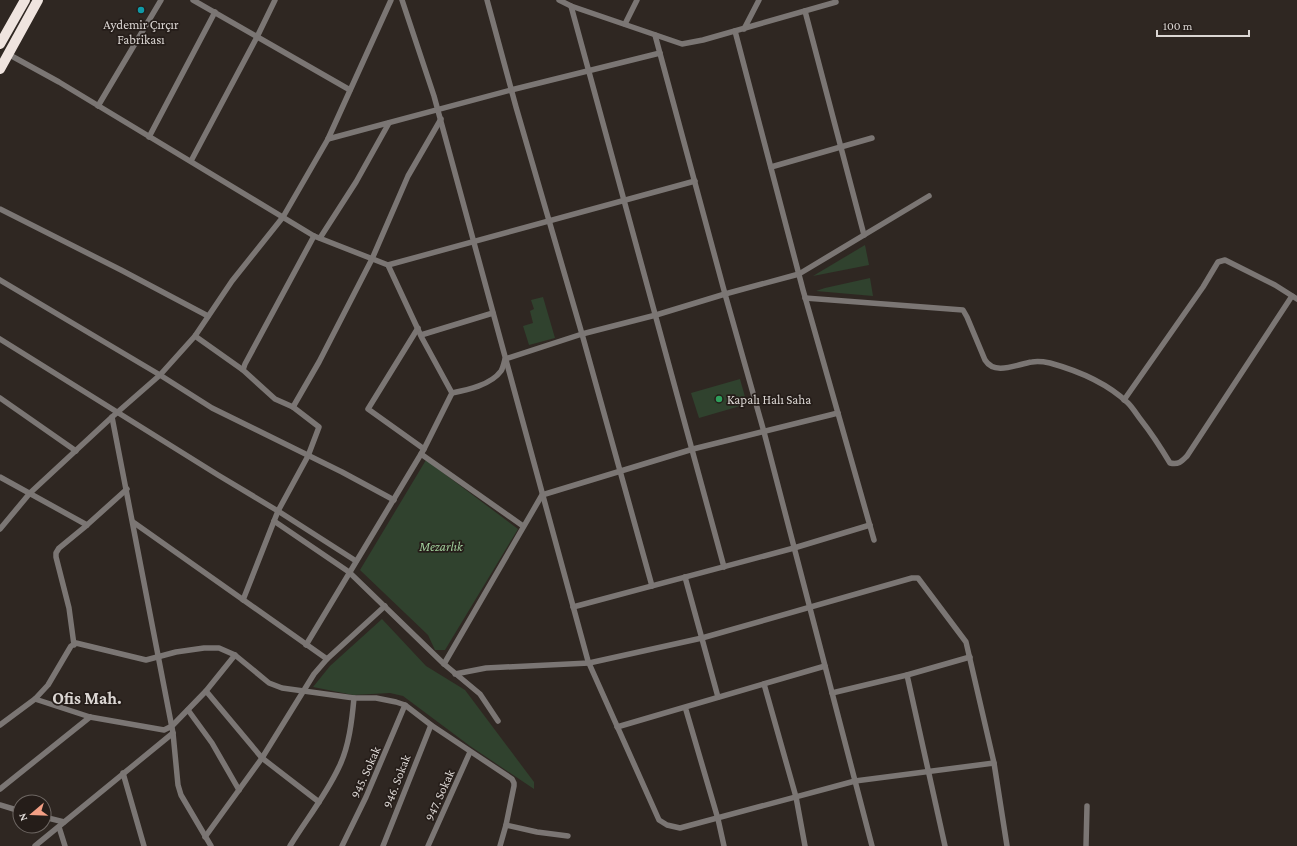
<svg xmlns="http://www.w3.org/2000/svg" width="1297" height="846" font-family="'Crimson Pro',serif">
<rect width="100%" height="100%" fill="#2f2722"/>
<g fill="#30422e">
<path d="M 865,245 L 869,265 L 813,276 Z"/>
<path d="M 870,278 L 873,296 L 816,291 L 825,288 Z"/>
<path d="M 543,297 L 555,338 L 529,345 L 523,326 L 533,323 L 530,311 L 534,309 L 531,300 Z"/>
<path d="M 740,379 L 747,404 L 699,418 L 691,393 Z"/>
<path d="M 426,460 L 518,529 L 445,650 L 435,650 L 428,635 L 360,570 Z"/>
<path d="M 382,619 L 426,666 L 465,690 L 534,782 L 534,789 L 470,746 L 403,696 L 390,693 L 353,695 L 313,687 L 330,666 Z"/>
</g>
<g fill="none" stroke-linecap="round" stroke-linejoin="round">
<g stroke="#7b7674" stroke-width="5.5">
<path d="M 193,0 L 350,90"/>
<path d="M 402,0 L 434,96 L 588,661 L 659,820 L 667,825 L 680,828 L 855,781 L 994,763"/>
<path d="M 487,0 L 516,107 L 582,334 L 652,586"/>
<path d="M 559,0 L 571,6 L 682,44 L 703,40 L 836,2"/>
<path d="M 571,6 L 724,567"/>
<path d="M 805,11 L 864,235"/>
<path d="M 625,24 L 637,0"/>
<path d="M 744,29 L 759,0"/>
<path d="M 735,31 L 803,290 L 874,540"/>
<path d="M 655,35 L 725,294 L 764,432 L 872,846"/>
<path d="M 8,54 L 59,82 L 314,236 L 388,265 L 422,338 L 452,393 L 424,449 L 306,645"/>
<path d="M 98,106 L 161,0"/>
<path d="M 149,137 L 215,12"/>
<path d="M 328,139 L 511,90 L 660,53"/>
<path d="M 191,161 L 257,37 L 275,0"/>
<path d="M 771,167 L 872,138"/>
<path d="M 0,209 L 121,270 L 208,316"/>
<path d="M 320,238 L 356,182 L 389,123"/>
<path d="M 388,265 L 695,181"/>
<path d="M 0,280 L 160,375 L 212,408 L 342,472 L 394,500"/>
<path d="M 805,298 L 963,310 L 967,317 L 985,360 C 995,376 1017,364 1032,362 C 1038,361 1045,362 1050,363 C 1079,371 1107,383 1128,403 C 1133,408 1137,415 1141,420 C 1152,434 1161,448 1170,463 C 1179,465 1182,461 1187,456 L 1292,296"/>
<path d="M 418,328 L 368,409 L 424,449"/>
<path d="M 421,335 L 493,313"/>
<path d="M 195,336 L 243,370 L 275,399 L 293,407 L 319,427 L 308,456 L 278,511 L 243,600"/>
<path d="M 0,339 L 218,475 L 278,511 L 356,561"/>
<path d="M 243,370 L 245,364 L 314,236"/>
<path d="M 452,393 C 467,390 491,385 501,371 C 503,368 504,363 505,359 L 582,334 L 656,315 L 725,294 L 799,274 L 929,196"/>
<path d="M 0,398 L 76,451"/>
<path d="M 1124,400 L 1203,287 L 1218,262 L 1225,260 L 1275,285 L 1297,299"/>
<path d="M 293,407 L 319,362 L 372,259 L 408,176 L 441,119"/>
<path d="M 112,417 L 173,733 L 178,785 L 181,795 L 211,846"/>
<path d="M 421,454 L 523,526"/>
<path d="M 0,477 L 87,525"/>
<path d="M 274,521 L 349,572 L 444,664 L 480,694 L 498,721"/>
<path d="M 133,522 L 327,659"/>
<path d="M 0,529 L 30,493 L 112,417 L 160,375 L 195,336 L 232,281 L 283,217 L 328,139 L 391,0"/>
<path d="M 685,577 L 718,697"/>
<path d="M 573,607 L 794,548 L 870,525"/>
<path d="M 74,645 L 69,608 L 56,557 L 56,553 L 59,548 L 87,525 L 127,489"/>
<path d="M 444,664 L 542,495 L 693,449 L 838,413"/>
<path d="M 455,674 L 486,668 L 589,663 L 702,638 L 912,578 L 918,578 L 966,642 L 994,763 L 1007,846"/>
<path d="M 907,675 L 945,846"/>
<path d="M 764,684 L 796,797 L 805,846"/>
<path d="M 206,691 L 262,758 L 319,802"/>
<path d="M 832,693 L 907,675 L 970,657"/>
<path d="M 35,699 L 90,717 L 164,730 L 172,726 L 206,691 L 235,655"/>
<path d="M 188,710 L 212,743 L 239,790"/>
<path d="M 686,710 L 718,819 L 724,846"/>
<path d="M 0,725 L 35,699 L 48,685 L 71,646 L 76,643 L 146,660 L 176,652 L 204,648 L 219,648 L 235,655 L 269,683 L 282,688 L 354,698 L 376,698 L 396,702 L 405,705 L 431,725 L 512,779 L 514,783 L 514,786 L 506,825 L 500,846"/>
<path d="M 617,727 L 825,666"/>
<path d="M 123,773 L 144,846"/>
<path d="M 0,789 L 90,717"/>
<path d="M 0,805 L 20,811"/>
<path d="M 44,817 L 64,822"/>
<path d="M 506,825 L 537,832 L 568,836"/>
<path d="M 59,827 L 65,846"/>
<path d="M 205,837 L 262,758 L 314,674 L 327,659 L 385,606"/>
<path d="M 35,846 L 173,733"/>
<path d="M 290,846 C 306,820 326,795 339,767 C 349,747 352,720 354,698"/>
<path d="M 342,846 L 366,797 L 405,705"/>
<path d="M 383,846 L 431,725"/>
<path d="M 428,846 L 470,752"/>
<path d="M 1086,846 L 1087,806"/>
</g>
<g stroke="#efe4df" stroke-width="10">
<path d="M 0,44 L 25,0"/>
<path d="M 0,69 L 38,0"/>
</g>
</g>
<circle fill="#0f9aa8" stroke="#251d19" stroke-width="1.5" cx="141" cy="10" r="4"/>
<circle fill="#2e9e5b" stroke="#251d19" stroke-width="1.5" cx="719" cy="399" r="4"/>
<g text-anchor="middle" stroke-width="3.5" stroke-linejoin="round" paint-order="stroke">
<g font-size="13" fill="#dbd6d3" stroke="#251d19">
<text x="141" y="29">Aydemir Çırçır<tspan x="141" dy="15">Fabrikası</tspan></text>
<text x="727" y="404" text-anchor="start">Kapalı Halı Saha</text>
</g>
<g font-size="13" font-style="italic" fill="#a0ce9b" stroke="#251d19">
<text x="441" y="551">Mezarlık</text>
</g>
<g font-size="13" fill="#dbd6d3" stroke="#251d19">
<text transform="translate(365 772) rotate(-66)" y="5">945. Sokak</text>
<text transform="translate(396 781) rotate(-69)" y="5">946. Sokak</text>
<text transform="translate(439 795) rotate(-66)" y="5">947. Sokak</text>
</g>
<g font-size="17" font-weight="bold" fill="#dbd6d3" stroke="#251d19">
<text x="87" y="704">Ofis Mah.</text>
</g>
</g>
<g transform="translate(32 814) rotate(251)"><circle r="19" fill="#251d19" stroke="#6e6763"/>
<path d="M0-3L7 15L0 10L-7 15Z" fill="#f39f85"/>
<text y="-6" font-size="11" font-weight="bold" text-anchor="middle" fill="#dbd6d3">N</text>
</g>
<path d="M1157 30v6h92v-6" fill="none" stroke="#dbd6d3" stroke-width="2"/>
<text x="1163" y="30" font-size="12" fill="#dbd6d3" stroke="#251d19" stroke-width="3" paint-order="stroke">100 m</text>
</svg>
